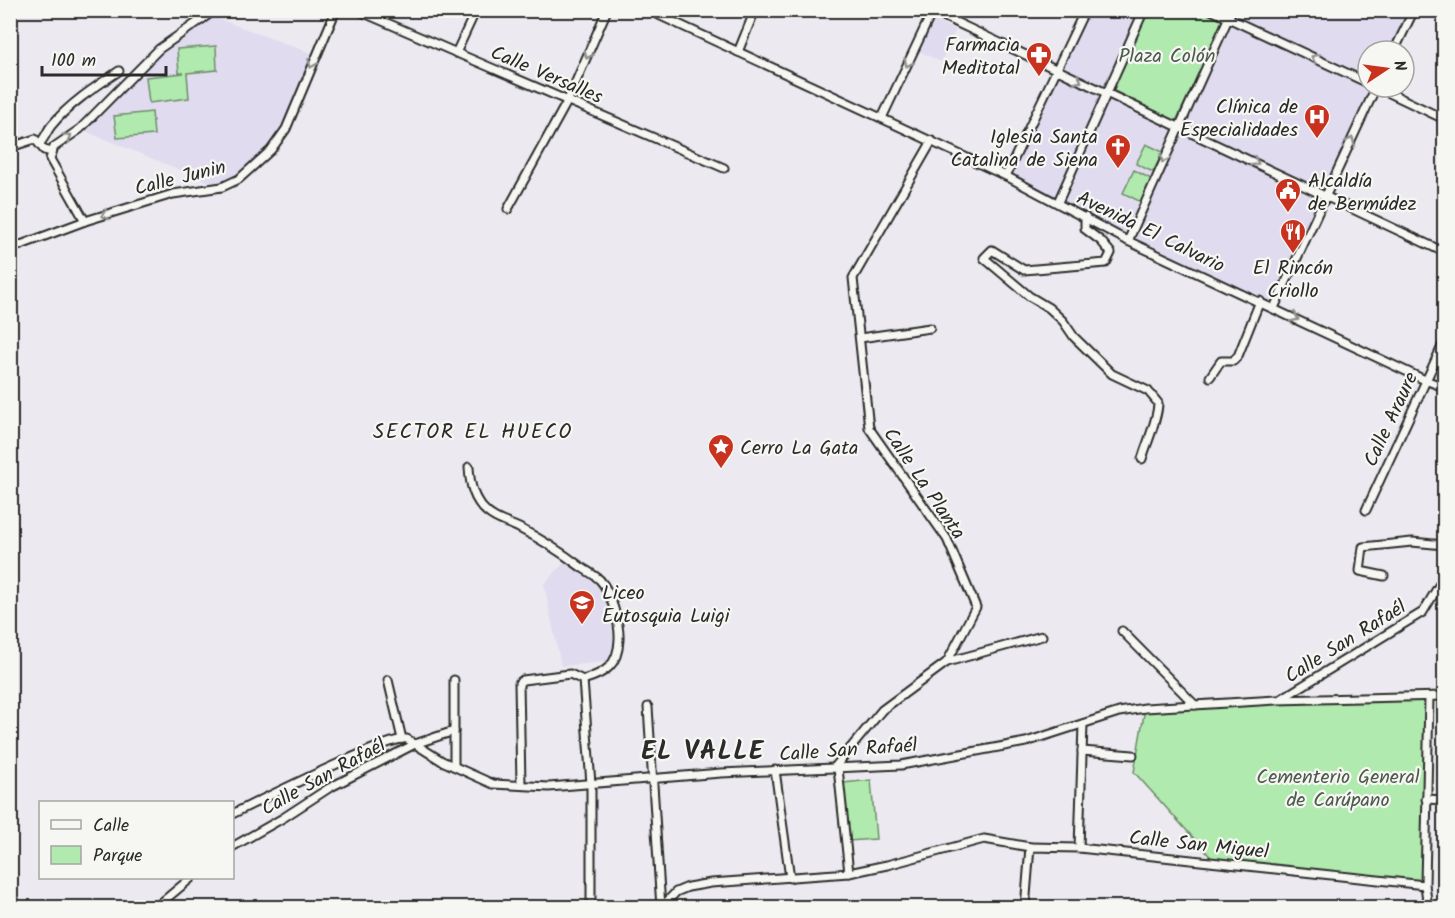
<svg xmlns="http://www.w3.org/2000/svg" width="1455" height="918" font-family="Kalam,sans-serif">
<rect width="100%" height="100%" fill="#eceaf0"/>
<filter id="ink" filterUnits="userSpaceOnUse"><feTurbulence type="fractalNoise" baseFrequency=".0167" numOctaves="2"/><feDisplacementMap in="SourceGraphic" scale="12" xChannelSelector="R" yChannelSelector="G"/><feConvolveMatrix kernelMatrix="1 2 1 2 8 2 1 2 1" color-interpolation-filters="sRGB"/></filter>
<g filter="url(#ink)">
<g fill="#e0dbee">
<path d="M 1085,11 L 1413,11 L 1394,51 L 1368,51 L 1368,87 L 1376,87 L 1274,308 L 1128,241 L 1006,176 Z"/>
<path d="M 208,15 L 316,55 L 286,129 L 239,179 L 222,187 L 80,129 L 159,49 Z"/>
<path d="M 934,20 L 956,30 L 941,62 L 919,51 Z"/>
<path d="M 565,562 L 598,583 L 607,597 L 615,650 L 606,662 L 561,666 L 544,584 Z"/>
</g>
<g fill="#b0eaae" stroke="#6e8a6c" stroke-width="1.5">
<path d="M 1147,11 L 1202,11 L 1224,21 L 1176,121 L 1110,89 Z"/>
<path d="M 216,46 L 217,70 L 187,73 L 189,98 L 149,103 L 146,77 L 184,73 L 179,73 L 177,49 Z"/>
<path d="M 152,112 L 154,135 L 117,138 L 114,116 Z"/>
<path d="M 1146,144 L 1163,152 L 1153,172 L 1136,164 Z"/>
<path d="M 1134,170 L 1151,179 L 1141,202 L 1123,193 Z"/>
<path d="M 1429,697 L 1425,885 L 1216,863 L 1134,772 L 1145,708 Z"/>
<path d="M 871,780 L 876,839 L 848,841 L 843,783 Z"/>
</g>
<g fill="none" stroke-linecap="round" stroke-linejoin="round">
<defs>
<g id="street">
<path d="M 357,10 L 724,168"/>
<path d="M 648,10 L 1006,176 L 1128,241 L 1425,380 L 1444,387"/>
<path d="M 930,10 L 1444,252"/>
<path d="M 1211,10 L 1368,83"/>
<path d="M 1394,51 L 1414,10"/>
<path d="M 738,52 L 755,10"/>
<path d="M 456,53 L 476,10"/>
<path d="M 1377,87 L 1444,119"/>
<path d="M 882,118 L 933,10"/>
<path d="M 40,143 C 45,138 47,131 51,126 C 69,104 95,87 119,71"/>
<path d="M 17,145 L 35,139 L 44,150 L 52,152"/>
<path d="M 1006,176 L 1085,10"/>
<path d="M 1058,202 L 1144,10"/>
<path d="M 508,209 L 568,100 L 607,10"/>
<path d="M 1085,217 L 1085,229 L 1101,241 L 1111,253 L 1106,263 L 1024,270 L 992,250 L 984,258 L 1029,296 L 1049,308 L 1063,321 L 1074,337 L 1112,374 L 1148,391 L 1158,403 C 1158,419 1147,442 1142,459"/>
<path d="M 85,221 L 50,159 L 54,147 L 80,129 L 159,49 L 208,15 L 211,10"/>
<path d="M 1128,241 L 1232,10"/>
<path d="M 10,249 L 85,221 L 173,194 L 222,187 L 239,179 L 271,150 L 286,129 L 336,10"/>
<path d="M 1274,308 L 1376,87"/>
<path d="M 860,338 L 930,328"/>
<path d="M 1210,377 L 1221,361 L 1233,361 L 1238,356 L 1260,301"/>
<path d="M 469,467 C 470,484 473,500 487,512 C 497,521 507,522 519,528 C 541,539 561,552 581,567 C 587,571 595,575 600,580 C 611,592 620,624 619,640 C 618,665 606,673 583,680"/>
<path d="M 1366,510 L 1444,342"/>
<path d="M 1384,576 L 1360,571 L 1363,547 L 1412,542 L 1444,545"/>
<path d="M 1122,631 L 1195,705"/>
<path d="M 947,662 L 1042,636"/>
<path d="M 388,680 L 402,739"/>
<path d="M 454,680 L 454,766"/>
<path d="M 1281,699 L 1423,612 L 1444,577"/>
<path d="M 648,707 L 661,908"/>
<path d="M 1082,751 L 1133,755"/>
<path d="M 834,768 L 882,710 L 947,662 L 976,607 L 947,539 L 869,428 L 853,278 L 932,141"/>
<path d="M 838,768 L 849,873"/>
<path d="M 775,770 L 790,878"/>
<path d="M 521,785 L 519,683 L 523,680 L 570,674 L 583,680 L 591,784 L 591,903 L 589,908"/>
<path d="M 1426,799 L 1444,800"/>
<path d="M 232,814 C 257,802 390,735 407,739 C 408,739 414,744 415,744 L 454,731"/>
<path d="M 232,847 L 283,818 L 329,788 L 415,744 L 442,761 L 493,784 L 549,787 L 721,773 L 901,765 L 1026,742 L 1119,712 L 1145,708 L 1276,700 L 1444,696"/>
<path d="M 1079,848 L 1083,724"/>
<path d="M 155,908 L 191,878"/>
<path d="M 661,908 L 676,892 L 688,887 L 711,883 L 849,873 L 887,865 L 984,839 L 1030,847"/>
<path d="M 1025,908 L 1030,847 L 1079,848 L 1425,885"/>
<path d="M 1428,908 L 1425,885 L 1429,697"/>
</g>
</defs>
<use href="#street" stroke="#2b2b2b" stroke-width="11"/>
<use href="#street" stroke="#f6f6f2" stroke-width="7"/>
</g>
<defs><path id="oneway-chevron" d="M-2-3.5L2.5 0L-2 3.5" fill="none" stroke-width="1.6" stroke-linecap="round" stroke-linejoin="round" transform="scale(1.5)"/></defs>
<g stroke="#90908e">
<use href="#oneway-chevron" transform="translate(588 55) rotate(114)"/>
<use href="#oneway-chevron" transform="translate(1315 58) rotate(-155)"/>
<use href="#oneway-chevron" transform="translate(908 63) rotate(116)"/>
<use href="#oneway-chevron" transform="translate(312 64) rotate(113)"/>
<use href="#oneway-chevron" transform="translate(1078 80) rotate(27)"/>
<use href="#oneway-chevron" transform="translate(68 137) rotate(-35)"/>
<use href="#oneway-chevron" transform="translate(1351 141) rotate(-65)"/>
<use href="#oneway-chevron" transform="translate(1164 159) rotate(115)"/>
<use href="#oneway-chevron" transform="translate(1255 162) rotate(25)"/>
<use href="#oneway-chevron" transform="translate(105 215) rotate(163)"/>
<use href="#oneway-chevron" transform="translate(1295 318) rotate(25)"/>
</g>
</g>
<defs>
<symbol id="pharmacy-pin" viewBox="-11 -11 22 30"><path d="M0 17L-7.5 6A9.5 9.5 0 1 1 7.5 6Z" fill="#c8321e" stroke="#f6f6f2"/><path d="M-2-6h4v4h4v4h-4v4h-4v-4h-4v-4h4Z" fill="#fff"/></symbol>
<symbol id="hospital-pin" viewBox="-11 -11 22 30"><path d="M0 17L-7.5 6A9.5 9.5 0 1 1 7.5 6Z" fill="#c8321e" stroke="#f6f6f2"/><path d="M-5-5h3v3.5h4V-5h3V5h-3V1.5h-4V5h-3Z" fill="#fff"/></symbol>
<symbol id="church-pin" viewBox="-11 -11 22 30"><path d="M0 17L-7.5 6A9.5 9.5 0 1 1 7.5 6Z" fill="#c8321e" stroke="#f6f6f2"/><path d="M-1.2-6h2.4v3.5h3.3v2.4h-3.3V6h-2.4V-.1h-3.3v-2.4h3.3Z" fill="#fff"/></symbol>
<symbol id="civic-pin" viewBox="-11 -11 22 30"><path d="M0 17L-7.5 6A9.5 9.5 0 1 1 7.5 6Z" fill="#c8321e" stroke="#f6f6f2"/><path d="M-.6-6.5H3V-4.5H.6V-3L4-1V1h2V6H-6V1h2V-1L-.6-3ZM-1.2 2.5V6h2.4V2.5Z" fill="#fff"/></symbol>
<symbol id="restaurant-pin" viewBox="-11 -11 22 30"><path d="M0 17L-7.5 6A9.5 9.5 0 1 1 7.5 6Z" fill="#c8321e" stroke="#f6f6f2"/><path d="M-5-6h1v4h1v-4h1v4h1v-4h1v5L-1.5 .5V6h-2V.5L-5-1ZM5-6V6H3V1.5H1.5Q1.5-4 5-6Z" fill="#fff"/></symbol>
<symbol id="sight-pin" viewBox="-11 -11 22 30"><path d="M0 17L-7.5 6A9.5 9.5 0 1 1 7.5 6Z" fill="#c8321e" stroke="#f6f6f2"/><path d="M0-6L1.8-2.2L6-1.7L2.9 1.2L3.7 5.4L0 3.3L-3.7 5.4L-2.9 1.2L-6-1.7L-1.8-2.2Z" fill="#fff"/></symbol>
<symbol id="school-pin" viewBox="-11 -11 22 30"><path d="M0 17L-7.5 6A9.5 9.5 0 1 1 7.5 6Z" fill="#c8321e" stroke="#f6f6f2"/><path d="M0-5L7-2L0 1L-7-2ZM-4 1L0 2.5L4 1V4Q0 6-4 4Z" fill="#fff"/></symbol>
</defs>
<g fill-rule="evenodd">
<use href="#pharmacy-pin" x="1024" y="40" width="30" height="40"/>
<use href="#hospital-pin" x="1302" y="102" width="30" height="40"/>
<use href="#church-pin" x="1103" y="132" width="30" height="40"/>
<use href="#civic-pin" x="1273" y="176" width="30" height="40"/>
<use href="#restaurant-pin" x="1278" y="217" width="30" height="40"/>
<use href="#sight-pin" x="706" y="432" width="30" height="40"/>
<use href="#school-pin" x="567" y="588" width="30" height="40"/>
</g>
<g text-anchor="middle" stroke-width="4.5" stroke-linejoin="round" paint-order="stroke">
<g font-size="20" fill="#2b2b2b" stroke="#f6f6f2" text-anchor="end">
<text x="1020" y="51">Farmacia<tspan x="1020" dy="23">Meditotal</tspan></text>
<text x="1298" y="113">Clínica de<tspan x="1298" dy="23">Especialidades</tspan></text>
<text x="1098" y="143">Iglesia Santa<tspan x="1098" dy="23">Catalina de Siena</tspan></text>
<text x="1308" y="187" text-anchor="start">Alcaldía<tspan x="1308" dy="23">de Bermúdez</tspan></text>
<text x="1293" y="274" text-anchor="middle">El Rincón<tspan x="1293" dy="23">Criollo</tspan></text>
<text x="740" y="454" text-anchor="start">Cerro La Gata</text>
<text x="602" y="599" text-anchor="start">Liceo<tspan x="602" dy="23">Eutosquia Luigi</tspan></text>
</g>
<g font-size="20" fill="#4c5b4c" stroke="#f6f6f2">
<text x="1167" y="62">Plaza Colón</text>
<text x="1338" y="783">Cementerio General<tspan x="1338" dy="23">de Carúpano</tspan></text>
</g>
<g font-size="20" fill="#2b2b2b" stroke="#f6f6f2">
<text transform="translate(547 74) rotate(23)" y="7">Calle Versalles</text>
<text transform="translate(180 177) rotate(-14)" y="7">Calle Junin</text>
<text transform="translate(1151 231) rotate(26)" y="7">Avenida El Calvario</text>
<text transform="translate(1390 419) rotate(-65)" y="7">Calle Araure</text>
<text transform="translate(925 483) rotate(56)" y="7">Calle La Planta</text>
<text transform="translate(1345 641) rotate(-32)" y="7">Calle San Rafaél</text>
<text transform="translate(848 749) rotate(-4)" y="7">Calle San Rafaél</text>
<text transform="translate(323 776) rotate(-29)" y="7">Calle San Rafaél</text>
<text transform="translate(1199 844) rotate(6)" y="7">Calle San Miguel</text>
</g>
<g font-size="21" letter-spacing="1.5" fill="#2b2b2b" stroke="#f6f6f2">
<text x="473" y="438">SECTOR EL HUECO</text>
</g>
<g font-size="26" font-weight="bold" letter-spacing="1.5" fill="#2b2b2b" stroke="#f6f6f2">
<text x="703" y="759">EL VALLE</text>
</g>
</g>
<rect width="1455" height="918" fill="none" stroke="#f6f6f2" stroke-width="36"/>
<rect x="18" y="18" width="1419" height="882" fill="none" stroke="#2b2b2b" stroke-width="2" filter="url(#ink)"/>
<rect x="39" y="801" width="195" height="78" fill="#f6f6f2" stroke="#a5a5a2" stroke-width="1.5"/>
<rect x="51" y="820" width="30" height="9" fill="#f6f6f2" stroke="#a5a5a2" stroke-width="1.5"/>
<text x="93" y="831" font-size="18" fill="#2b2b2b">Calle</text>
<rect x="51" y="846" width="30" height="18" fill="#b0eaae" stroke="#a5a5a2" stroke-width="1.5"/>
<text x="93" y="861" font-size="18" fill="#2b2b2b">Parque</text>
<g transform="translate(1386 69) rotate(77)"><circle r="28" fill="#f6f6f2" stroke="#a5a5a2" stroke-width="1.5"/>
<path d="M0-4.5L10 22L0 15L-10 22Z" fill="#c8321e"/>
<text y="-9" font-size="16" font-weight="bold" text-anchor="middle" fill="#2b2b2b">N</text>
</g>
<path d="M42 66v9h124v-9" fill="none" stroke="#2b2b2b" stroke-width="3"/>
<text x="51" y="66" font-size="18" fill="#2b2b2b" stroke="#f6f6f2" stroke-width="4.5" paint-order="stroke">100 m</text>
</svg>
